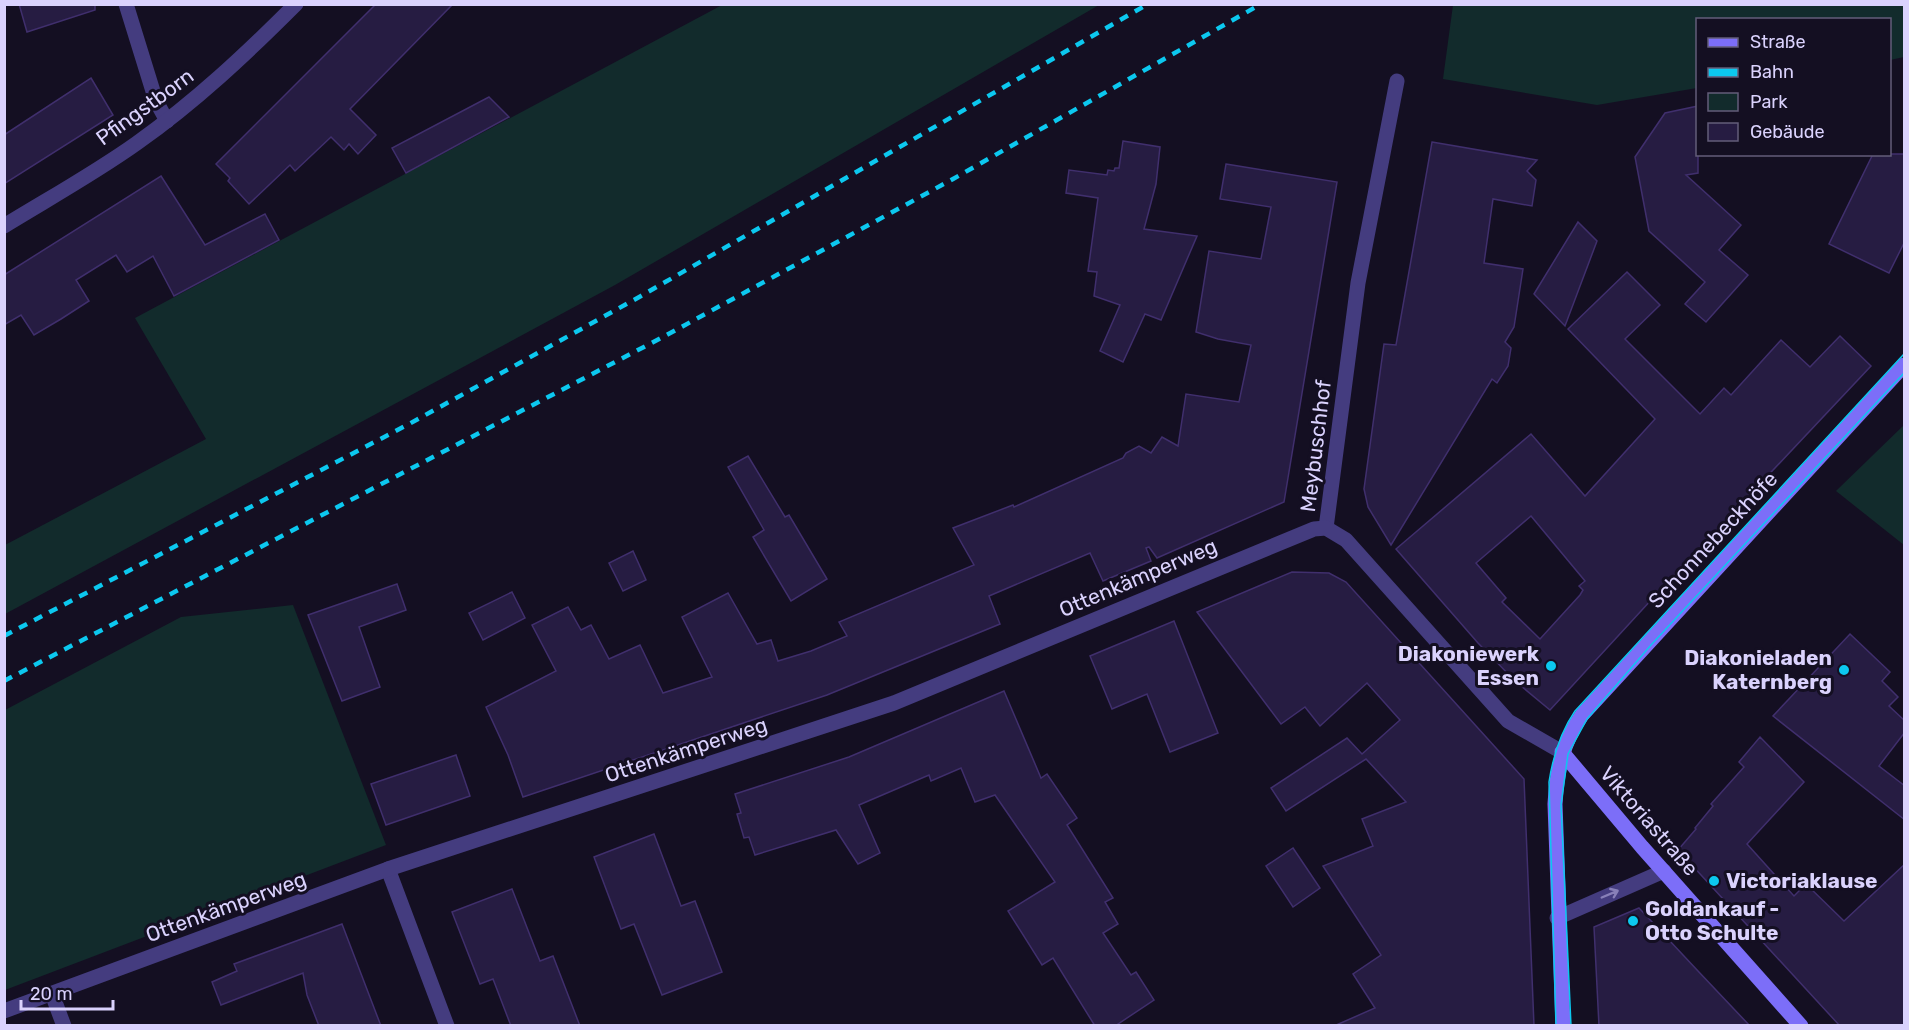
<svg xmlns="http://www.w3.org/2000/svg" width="1909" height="1030" font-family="Rubik,sans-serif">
<rect width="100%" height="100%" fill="#140f22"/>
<g fill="#122b2c">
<path d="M 724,4 L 1099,5 L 615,285 L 5,614 L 5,545 L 206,439 L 135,318 Z"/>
<path d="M 1453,5 L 1904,5 L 1904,57 L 1890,60 L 1890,20 L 1698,20 L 1697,88 L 1597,105 L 1443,79 Z"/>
<path d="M 1904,425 L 1904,545 L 1836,491 Z"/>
<path d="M 293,605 L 386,845 L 5,990 L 5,710 L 181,617 Z"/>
</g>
<g fill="#261c42" stroke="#402f6d" stroke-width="1.5" fill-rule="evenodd">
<path d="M 19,4 L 95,4 L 95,10 L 27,32 Z"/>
<path d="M 376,4 L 453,4 L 350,109 L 376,135 L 358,154 L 349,144 L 344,150 L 331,137 L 295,171 L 290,165 L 249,204 L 228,181 L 230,178 L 216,164 Z"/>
<path d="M 91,78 L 113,115 L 4,184 L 4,135 Z"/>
<path d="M 489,97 L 509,117 L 406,173 L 392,148 Z"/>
<path d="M 1698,106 L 1698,173 L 1686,175 L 1741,225 L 1719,250 L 1748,275 L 1706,322 L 1685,304 L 1705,282 L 1649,231 L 1635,157 L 1665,113 Z"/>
<path d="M 1123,141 L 1160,147 L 1156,184 L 1144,229 L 1197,236 L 1161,320 L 1145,314 L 1123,362 L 1100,351 L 1120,305 L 1094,296 L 1097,272 L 1088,271 L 1098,198 L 1066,193 L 1069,170 L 1107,175 L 1108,170 L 1114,171 L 1115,168 L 1119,168 Z"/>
<path d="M 1432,142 L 1537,160 L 1527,171 L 1536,180 L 1532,206 L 1493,199 L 1484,263 L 1523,269 L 1514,327 L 1505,342 L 1511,348 L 1508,366 L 1497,383 L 1492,379 L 1391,545 L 1368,507 L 1364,489 L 1384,344 L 1396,345 Z"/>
<path d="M 1873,154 L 1905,154 L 1905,241 L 1889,273 L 1829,244 Z"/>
<path d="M 1226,164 L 1337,182 L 1284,502 L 1157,558 L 1149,547 L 1146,548 L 1151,561 L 1103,581 L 1090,553 L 989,596 L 1000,624 L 827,695 L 523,797 L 508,755 L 486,707 L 556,671 L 532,625 L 568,607 L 581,630 L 591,625 L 609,659 L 640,645 L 663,693 L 712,677 L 682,617 L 728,593 L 757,644 L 771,640 L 778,661 L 811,651 L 847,636 L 839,622 L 974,565 L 953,528 L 1013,505 L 1014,507 L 1123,458 L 1126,453 L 1139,446 L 1151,453 L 1162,437 L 1178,446 L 1186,394 L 1239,402 L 1251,345 L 1218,339 L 1196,332 L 1209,251 L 1261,259 L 1271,207 L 1220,199 Z"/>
<path d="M 161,176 L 205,245 L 265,214 L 279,240 L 174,296 L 153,256 L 127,272 L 116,255 L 76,280 L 89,301 L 61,319 L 34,335 L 21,315 L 4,325 L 4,275 Z"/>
<path d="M 1578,222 L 1597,241 L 1565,326 L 1534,294 Z"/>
<path d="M 1627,272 L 1660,305 L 1625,339 L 1700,414 L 1724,388 L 1731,395 L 1781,340 L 1810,367 L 1840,336 L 1871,366 L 1664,586 L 1550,710 L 1515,681 L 1478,643 L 1396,549 L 1531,434 L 1585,496 L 1655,419 L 1568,329 ZM 1531,516 L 1585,581 L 1579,586 L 1583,590 L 1580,595 L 1540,639 L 1502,602 L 1506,598 L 1476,563 Z"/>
<path d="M 748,456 L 785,517 L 789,515 L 827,579 L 791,601 L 753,537 L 764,530 L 728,467 Z"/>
<path d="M 633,551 L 646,580 L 623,591 L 609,563 Z"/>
<path d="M 1292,572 L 1329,573 L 1346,582 L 1524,779 L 1534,1026 L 1334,1026 L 1375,1008 L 1353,974 L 1381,955 L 1323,866 L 1373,846 L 1362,819 L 1406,802 L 1366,759 L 1286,811 L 1271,788 L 1347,738 L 1362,754 L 1400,720 L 1367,683 L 1320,726 L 1305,707 L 1281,724 L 1197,612 Z"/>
<path d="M 397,584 L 406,610 L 359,627 L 380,687 L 342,701 L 308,615 Z"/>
<path d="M 512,592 L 525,618 L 483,640 L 469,613 Z"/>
<path d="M 1174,621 L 1218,733 L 1170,752 L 1147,694 L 1112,709 L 1090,656 Z"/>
<path d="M 1850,634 L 1890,672 L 1882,681 L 1898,697 L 1889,706 L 1905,721 L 1905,732 L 1879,766 L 1905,786 L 1905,820 L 1773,716 Z"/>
<path d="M 1004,691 L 1041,778 L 1047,774 L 1077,818 L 1067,825 L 1113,898 L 1105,902 L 1118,924 L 1103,933 L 1131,975 L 1136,972 L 1154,1000 L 1115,1026 L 1095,1026 L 1053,958 L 1042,965 L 1008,911 L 1055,882 L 995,795 L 975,802 L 961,768 L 931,781 L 929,775 L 859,805 L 880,853 L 858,864 L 836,830 L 755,855 L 749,837 L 744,838 L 737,814 L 741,813 L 735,794 L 849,757 Z"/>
<path d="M 1760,737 L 1804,782 L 1747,844 L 1794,896 L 1806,884 L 1844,921 L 1905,864 L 1905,1026 L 1840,1026 L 1678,850 L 1696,829 L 1695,828 L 1713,806 L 1711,804 L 1744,767 L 1739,762 Z"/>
<path d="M 456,755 L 470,796 L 386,825 L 371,784 Z"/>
<path d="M 654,834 L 681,906 L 695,901 L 722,972 L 662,995 L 634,924 L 621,929 L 594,857 Z"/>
<path d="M 1293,848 L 1320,888 L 1293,907 L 1266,866 Z"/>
<path d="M 512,889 L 540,961 L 553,956 L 580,1026 L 511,1026 L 493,979 L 480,984 L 452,912 Z"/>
<path d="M 1639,908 L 1698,971 L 1750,1026 L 1599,1026 L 1594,927 Z"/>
<path d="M 342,924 L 381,1026 L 319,1026 L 307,995 L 303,973 L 221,1005 L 212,982 L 237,971 L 234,964 Z"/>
</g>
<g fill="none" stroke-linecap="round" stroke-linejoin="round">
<g stroke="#443c7f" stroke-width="15">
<path d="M 126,4 L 156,101 L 167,121"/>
<path d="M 4,226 C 48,199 95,173 137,143 C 195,102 246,54 296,4"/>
<path d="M 1326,528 L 1358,283 L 1397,81"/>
<path d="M 388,869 L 447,1026"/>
<path d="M 1557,918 L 1664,871"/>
<path d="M 52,994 L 64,1026"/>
<path d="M 4,1011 L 388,869 L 894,703 L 1314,529 L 1326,528 L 1346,540 L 1508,721 L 1562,752"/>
</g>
<g stroke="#7c6ef8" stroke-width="15">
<path d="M 1562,752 L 1642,847 L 1801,1026"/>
<path d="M 1563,1026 L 1555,804 C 1557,771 1562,743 1582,715 L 1904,365"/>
</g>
<g stroke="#0cc8ef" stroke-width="1.5">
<path d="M 1556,1026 L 1549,782 C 1553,756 1560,733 1575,711 L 1904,354"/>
<path d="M 1571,1026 L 1561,805 L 1568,754 L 1587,719 L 1651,645 L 1904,373"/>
</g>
<g stroke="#0cc8ef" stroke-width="4.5" stroke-dasharray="9 8" stroke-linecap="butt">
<path d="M 4,636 L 409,424 L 641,296 L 1148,4"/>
<path d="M 4,681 L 663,337 L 953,179 L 1261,4"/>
</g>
</g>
<defs><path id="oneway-shaft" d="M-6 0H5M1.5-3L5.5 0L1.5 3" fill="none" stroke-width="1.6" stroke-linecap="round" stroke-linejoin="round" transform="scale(1.5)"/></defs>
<use stroke="#8880b8" href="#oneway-shaft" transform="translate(1610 894) rotate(-23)"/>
<g fill="#0cc8ef" stroke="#140f22" stroke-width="2">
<circle cx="1551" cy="666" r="6"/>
<circle cx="1844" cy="670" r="6"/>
<circle cx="1714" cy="881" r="6"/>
<circle cx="1633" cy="921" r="6"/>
</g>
<g text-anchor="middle" stroke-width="6" stroke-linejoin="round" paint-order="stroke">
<g font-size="21" fill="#dad2fd" stroke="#140f22">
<text transform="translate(145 107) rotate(-36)" y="7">Pfingstborn</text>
<text transform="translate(1316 446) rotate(-83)" y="7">Meybuschhof</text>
<text transform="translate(1713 540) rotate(-47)" y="7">Schonnebeckhöfe</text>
<text transform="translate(1138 578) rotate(-23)" y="7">Ottenkämperweg</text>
<text transform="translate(686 750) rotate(-18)" y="7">Ottenkämperweg</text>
<text transform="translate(1649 821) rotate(49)" y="7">Viktoriastraße</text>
<text transform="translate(226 907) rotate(-20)" y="7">Ottenkämperweg</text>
</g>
<g font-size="21" font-weight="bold" fill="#dad2fd" stroke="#140f22" text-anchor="end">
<text x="1539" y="661">Diakoniewerk<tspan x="1539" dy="24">Essen</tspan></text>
<text x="1832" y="665">Diakonieladen<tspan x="1832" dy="24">Katernberg</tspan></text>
<text x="1726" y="888" text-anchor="start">Victoriaklause</text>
<text x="1645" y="916" text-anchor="start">Goldankauf -<tspan x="1645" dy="24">Otto Schulte</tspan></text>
</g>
</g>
<rect width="1909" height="1030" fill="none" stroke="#dad2fd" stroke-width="12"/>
<rect x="1696" y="18" width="195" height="138" fill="#140f22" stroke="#635d7a" stroke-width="1.5"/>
<rect x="1708" y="38" width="30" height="9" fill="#7c6ef8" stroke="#635d7a" stroke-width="1.5"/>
<text x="1750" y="48" font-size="18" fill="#dad2fd">Straße</text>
<rect x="1708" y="68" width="30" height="9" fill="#0cc8ef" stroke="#635d7a" stroke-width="1.5"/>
<text x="1750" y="78" font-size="18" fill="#dad2fd">Bahn</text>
<rect x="1708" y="93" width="30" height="18" fill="#122b2c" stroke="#635d7a" stroke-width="1.5"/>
<text x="1750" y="108" font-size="18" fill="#dad2fd">Park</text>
<rect x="1708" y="123" width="30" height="18" fill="#261c42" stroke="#635d7a" stroke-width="1.5"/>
<text x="1750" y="138" font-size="18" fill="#dad2fd">Gebäude</text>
<path d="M21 1000v9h92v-9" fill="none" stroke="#dad2fd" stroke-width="3"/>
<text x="30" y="1000" font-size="18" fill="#dad2fd" stroke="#140f22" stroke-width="4.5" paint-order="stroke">20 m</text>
</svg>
